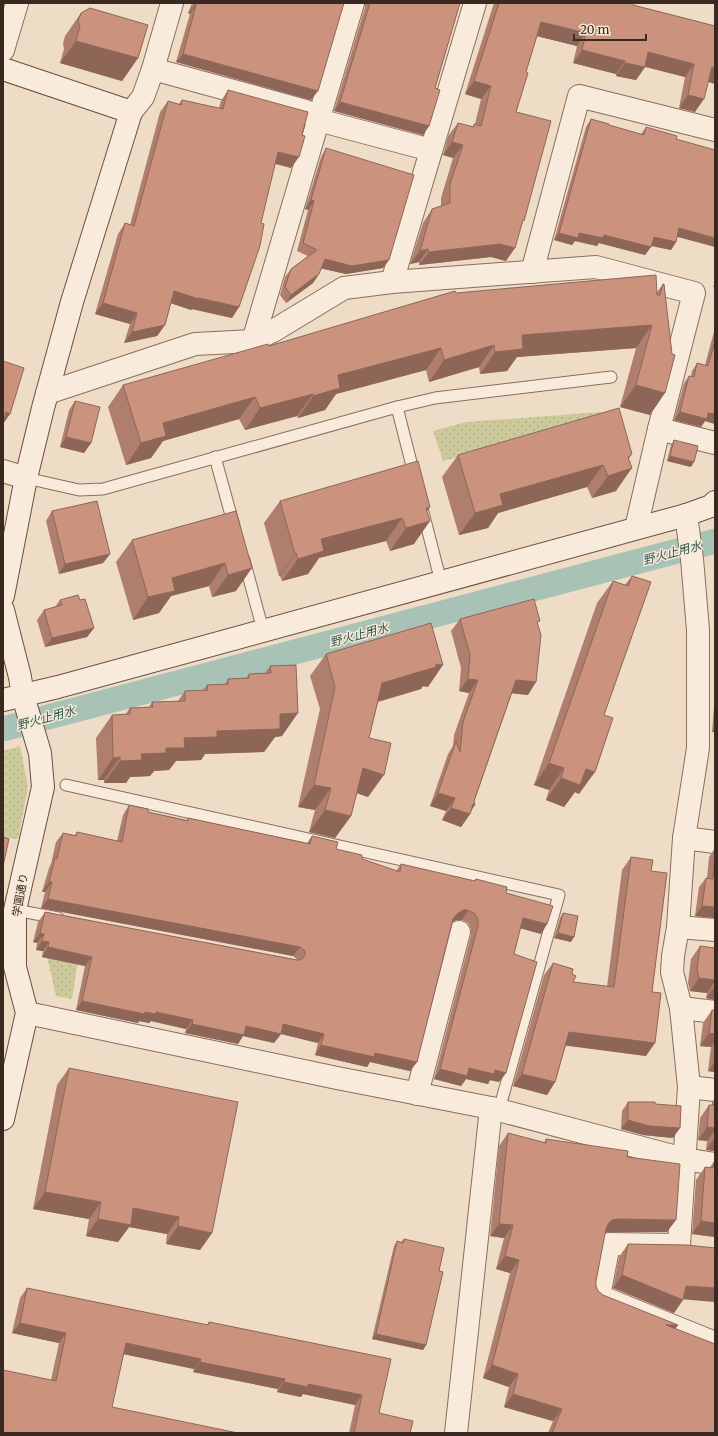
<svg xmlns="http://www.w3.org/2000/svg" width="718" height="1436" font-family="Merriweather,'Noto Sans JP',serif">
<defs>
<pattern id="park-dots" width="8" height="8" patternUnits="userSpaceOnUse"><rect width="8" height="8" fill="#ccca9b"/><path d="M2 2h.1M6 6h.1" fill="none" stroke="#b0ae85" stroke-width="1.8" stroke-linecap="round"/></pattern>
</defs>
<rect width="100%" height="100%" fill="#eedcc7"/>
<g fill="url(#park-dots)">
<path d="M 602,412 L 611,416 L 443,461 L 433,431 L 466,422 Z"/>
<path d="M 20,746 L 28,787 L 18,839 L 3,838 L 3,751 Z"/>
<path d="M 46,952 L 78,960 L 72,999 L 56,996 Z"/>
</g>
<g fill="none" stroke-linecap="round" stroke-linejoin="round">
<path stroke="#a8c2b6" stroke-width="25" d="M 3,729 L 715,541"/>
<defs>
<g id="lane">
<path d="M 397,407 L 415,478"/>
<path d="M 215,457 L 234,526"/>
<path d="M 26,478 L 79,490 L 103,489 L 397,407 L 435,398 L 611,377"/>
<path d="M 423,512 L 441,582"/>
<path d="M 244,560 L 263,630"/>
<path d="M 66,785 L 559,895 L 499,1110"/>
<path d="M 15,910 L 58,918"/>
</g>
<g id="street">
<path d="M 3,50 L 17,3"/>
<path d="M 153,69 L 306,111 L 318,120 L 431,150"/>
<path d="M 131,112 L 143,97 L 153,69 L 172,3"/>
<path d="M 532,272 L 579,96 L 715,130"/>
<path d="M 392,282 L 475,3"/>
<path d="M 253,341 L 353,3"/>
<path d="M 47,393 L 195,344 L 253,341 L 273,331 L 344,288 L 392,282 L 596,267 L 694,293 L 659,429 L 636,528"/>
<path d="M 659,429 L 715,443"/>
<path d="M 3,471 L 26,478"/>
<path d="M 686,515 L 692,559 L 698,630 L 698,748 L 684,838 L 678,927 L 673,956 L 672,972 L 681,1008 L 689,1087 L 679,1245 L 609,1244 L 599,1296 L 715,1343"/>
<path d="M 684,838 L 715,842"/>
<path d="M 678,927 L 715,930"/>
<path d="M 681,1008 L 715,1012"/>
<path d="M 27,1013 L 337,1078 L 491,1108 L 684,1159 L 715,1164"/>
<path d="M 689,1087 L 715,1090"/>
<path d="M 417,1094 L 459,932"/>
<path d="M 456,1433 L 491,1108"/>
</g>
<g id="secondary">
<path d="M 3,69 L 131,112 L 72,302 L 43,408 L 26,478 L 3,596"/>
<path d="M 3,610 L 20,677 L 23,696 L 40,753 L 43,787 L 15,910 L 15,967 L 27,1013 L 3,1119"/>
<path d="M 3,700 L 58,687 L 686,515 L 711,506 L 715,502"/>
</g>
</defs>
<use href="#lane" stroke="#896e5d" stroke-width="13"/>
<use href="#street" stroke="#896e5d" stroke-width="24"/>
<use href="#secondary" stroke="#6b4f40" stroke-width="24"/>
<use href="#lane" stroke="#f8ebdb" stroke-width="11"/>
<use href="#street" stroke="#f8ebdb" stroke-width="22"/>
<use href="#secondary" stroke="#f8ebdb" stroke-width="22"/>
</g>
<g fill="#af7e6c">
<path d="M 192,3 L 344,3 L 311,100 L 176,62 L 190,14 L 188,13 Z"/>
<path d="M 365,3 L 460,3 L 435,88 L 429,126 L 423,135 L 334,111 L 365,7 Z"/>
<path d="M 494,3 L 633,3 L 633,5 L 715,26 L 715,84 L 708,82 L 695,112 L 679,108 L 685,77 L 645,67 L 636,80 L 616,76 L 616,74 L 573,63 L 577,46 L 537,36 L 526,72 L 516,112 L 521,225 L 506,261 L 491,257 L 419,265 L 419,262 L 410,264 L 423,223 L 432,209 L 441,206 L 441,198 L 453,158 L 443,155 L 448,136 L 458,123 L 473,127 L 474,124 L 475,124 L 481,99 L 465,94 Z"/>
<path d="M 81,13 L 138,58 L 122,81 L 60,63 L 64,49 L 63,44 L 65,36 Z"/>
<path d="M 228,90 L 291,168 L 275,164 L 239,307 L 232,318 L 192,309 L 191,310 L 171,303 L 165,325 L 157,336 L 124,343 L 130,324 L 95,314 L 118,234 L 125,223 L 130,225 L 160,112 L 168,101 L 179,104 L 182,100 L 219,108 L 221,101 Z"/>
<path d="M 591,119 L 609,125 L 641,134 L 646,127 L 676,139 L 677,237 L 676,242 L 671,250 L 651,246 L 645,255 L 599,243 L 597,246 L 575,241 L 572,245 L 554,240 L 586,127 Z"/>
<path d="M 326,148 L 389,260 L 383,268 L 346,274 L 321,268 L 319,274 L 313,283 L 286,303 L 280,295 L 285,277 L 291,269 L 308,256 L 297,251 L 308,210 L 305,209 L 321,157 Z"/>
<path d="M 663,284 L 650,415 L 620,407 L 636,348 L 517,357 L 507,371 L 480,374 L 479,367 L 429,382 L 426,370 L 336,394 L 325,410 L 298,418 L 297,416 L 245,430 L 239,419 L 163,441 L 151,458 L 126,465 L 108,407 L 123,385 L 269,346 L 456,293 L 657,292 Z"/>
<path d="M 715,328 L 715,424 L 705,421 L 701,427 L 674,420 L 684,383 L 689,376 L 691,376 L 692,371 L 697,363 L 705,365 Z"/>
<path d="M 75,401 L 91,443 L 84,453 L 60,447 L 69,410 Z"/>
<path d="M 674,440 L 691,467 L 667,461 L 671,445 Z"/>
<path d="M 458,455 L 629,459 L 616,491 L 592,498 L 587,487 L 498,513 L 488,528 L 459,535 L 442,477 Z"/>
<path d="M 280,501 L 427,512 L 414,544 L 390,551 L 386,541 L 319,558 L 308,574 L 282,581 L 280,576 L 279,576 L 264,523 Z"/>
<path d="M 52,511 L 110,554 L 103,563 L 59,574 L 46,521 Z"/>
<path d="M 236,511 L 236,591 L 212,597 L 209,586 L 171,596 L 159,613 L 133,620 L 116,562 L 132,540 Z"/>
<path d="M 632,576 L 604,715 L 579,794 L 575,792 L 564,807 L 546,800 L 549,790 L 534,785 L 597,603 L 613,581 L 625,585 Z"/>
<path d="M 60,600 L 94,628 L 87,637 L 45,647 L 37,620 L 44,610 L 55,607 Z"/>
<path d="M 460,619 L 538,625 L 528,695 L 512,693 L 470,814 L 461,827 L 442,820 L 446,811 L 430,806 L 448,754 L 453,746 L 454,735 L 469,693 L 459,691 L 461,668 L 451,631 Z"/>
<path d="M 326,654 L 428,687 L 423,686 L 421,689 L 378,702 L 369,738 L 368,797 L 357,793 L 351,816 L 335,838 L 309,832 L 315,810 L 298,807 L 320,709 L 310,676 Z"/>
<path d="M 270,666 L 282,736 L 275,737 L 264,752 L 205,754 L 201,760 L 176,761 L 169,770 L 154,771 L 150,776 L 130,777 L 126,783 L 104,783 L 104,780 L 98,780 L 96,738 L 112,715 L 125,715 L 130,708 L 149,707 L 152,702 L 178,701 L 185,691 L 203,690 L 207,685 L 225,684 L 228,679 L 246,678 L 249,674 L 265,673 Z"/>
<path d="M 715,694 L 715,732 L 712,732 Z"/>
<path d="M 129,805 L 148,812 L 187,820 L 188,818 L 307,843 L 312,836 L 336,849 L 362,859 L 396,871 L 401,864 L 474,881 L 476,879 L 506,893 L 547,924 L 541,934 L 520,928 L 514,954 L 506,1073 L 499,1082 L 490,1080 L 488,1084 L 466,1079 L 461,1086 L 434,1079 L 471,935 L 471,929 L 468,923 L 462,920 L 456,920 L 453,922 L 417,1062 L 410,1071 L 370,1062 L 367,1067 L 315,1055 L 318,1043 L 281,1034 L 274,1043 L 243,1036 L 238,1044 L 185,1033 L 186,1029 L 151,1021 L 149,1023 L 139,1021 L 138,1023 L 76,1010 L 85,966 L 42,957 L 43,951 L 36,950 L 37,943 L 33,942 L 38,922 L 45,912 L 298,960 L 293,956 L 41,908 L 45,892 L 42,892 L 49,868 L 51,864 L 56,842 L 63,833 L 75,835 L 77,832 L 117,841 L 123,815 Z"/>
<path d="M 715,848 L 715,918 L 695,916 L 699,887 L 706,878 L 707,878 L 709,857 Z"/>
<path d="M 631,857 L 651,871 L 652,992 L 646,1056 L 566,1045 L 555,1082 L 547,1095 L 513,1086 L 544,975 L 553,963 L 572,974 L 573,982 L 607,987 L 622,870 Z"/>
<path d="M 563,913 L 571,942 L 554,938 L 560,918 Z"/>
<path d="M 700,946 L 715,948 L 715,1000 L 706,998 L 707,993 L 690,991 L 688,983 L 691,959 Z"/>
<path d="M 712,1010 L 715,1010 L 715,1078 L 714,1077 L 714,1072 L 708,1071 L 711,1047 L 700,1046 L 703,1023 Z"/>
<path d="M 69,1068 L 212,1233 L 200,1250 L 166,1244 L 167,1234 L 129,1227 L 118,1242 L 86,1236 L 89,1219 L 33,1209 L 57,1085 Z"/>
<path d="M 715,1098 L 715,1151 L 706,1150 L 707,1141 L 698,1140 L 700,1118 L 709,1105 L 712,1105 L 712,1102 Z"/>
<path d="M 628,1102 L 673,1138 L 643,1135 L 621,1129 L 622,1111 Z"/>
<path d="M 508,1133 L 544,1143 L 546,1139 L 627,1157 L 667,1232 L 609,1232 L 605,1233 L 596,1281 L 596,1286 L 598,1291 L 603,1295 L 676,1329 L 715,1433 L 548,1433 L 553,1421 L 504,1407 L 509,1387 L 483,1378 L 510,1273 L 496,1269 L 504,1238 L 490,1236 L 499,1146 Z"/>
<path d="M 714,1162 L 715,1237 L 692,1234 L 696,1180 L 705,1167 L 710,1167 Z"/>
<path d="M 404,1239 L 439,1271 L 426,1345 L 423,1350 L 372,1339 L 394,1246 L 397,1241 L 401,1242 Z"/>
<path d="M 628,1244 L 683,1299 L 674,1313 L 613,1288 L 619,1257 Z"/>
<path d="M 27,1288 L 207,1325 L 209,1322 L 391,1359 L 379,1413 L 410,1433 L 349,1433 L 355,1405 L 303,1394 L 301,1397 L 277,1392 L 278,1389 L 193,1372 L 194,1369 L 123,1354 L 3,1433 L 51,1380 L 59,1343 L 12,1333 L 20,1298 Z"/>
</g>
<g fill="#8e6658">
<path d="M 195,5 L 196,5 L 190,14 L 188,13 Z"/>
<path d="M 541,22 L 586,33 L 577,46 L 532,35 Z"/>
<path d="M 76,41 L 138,58 L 122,81 L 60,63 Z"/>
<path d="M 582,50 L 625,61 L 616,74 L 573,63 Z"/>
<path d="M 648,52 L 694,64 L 685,77 L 639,65 Z"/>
<path d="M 183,54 L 318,91 L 311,100 L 176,62 Z"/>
<path d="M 625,63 L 645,67 L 636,80 L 616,76 Z"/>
<path d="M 712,67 L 715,68 L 715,84 L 703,80 Z"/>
<path d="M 474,81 L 491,86 L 481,99 L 465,94 Z"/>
<path d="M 688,95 L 704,99 L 695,112 L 679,108 Z"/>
<path d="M 340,102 L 429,126 L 423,135 L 334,111 Z"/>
<path d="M 452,142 L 463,145 L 453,158 L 443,155 Z"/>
<path d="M 278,152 L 299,157 L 291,168 L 270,162 Z"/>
<path d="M 311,200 L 314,201 L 308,210 L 305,209 Z"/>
<path d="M 679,228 L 715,238 L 715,247 L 674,236 Z"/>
<path d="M 559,233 L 579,233 L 604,235 L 651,247 L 645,255 L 599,243 L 597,246 L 575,241 L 572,245 L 554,240 Z"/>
<path d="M 654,237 L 676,242 L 671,250 L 648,245 Z"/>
<path d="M 500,244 L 515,248 L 506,261 L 491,257 L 419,265 L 429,252 Z"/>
<path d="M 428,249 L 419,262 L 410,264 L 420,251 Z"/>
<path d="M 325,259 L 389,260 L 383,268 L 346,274 L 319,268 Z"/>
<path d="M 319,274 L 313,283 L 286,303 L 291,295 Z"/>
<path d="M 715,283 L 715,287 L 713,287 Z"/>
<path d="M 174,291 L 199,298 L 239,307 L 232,318 L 192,309 L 191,310 L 167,302 Z"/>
<path d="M 103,303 L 137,313 L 130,324 L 95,314 Z"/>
<path d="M 165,325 L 157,336 L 124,343 L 132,332 Z"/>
<path d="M 652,325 L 636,348 L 517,357 L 507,371 L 480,374 L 495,352 L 522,335 Z"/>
<path d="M 494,345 L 479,367 L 429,382 L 444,360 Z"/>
<path d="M 441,348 L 426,370 L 336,394 L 325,410 L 298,418 L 313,396 L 338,375 Z"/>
<path d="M 636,385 L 665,393 L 650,415 L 620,407 Z"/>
<path d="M 313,394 L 297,416 L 245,430 L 260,408 Z"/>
<path d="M 255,397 L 239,419 L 163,441 L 151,458 L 126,465 L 141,443 L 163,423 Z"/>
<path d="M 6,412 L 10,414 L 3,424 Z"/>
<path d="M 680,412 L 708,413 L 715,414 L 715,424 L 705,421 L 701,427 L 674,420 Z"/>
<path d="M 66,437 L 91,443 L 84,453 L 60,447 Z"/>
<path d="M 632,454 L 620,472 L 632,468 L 616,491 L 592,498 L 608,476 Z"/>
<path d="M 670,456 L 694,462 L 691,467 L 667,461 Z"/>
<path d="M 603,465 L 587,487 L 498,513 L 488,528 L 459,535 L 475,513 L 500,494 Z"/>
<path d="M 430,507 L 417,525 L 430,521 L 414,544 L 390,551 L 406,528 L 426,508 Z"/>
<path d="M 402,518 L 386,541 L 319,558 L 308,574 L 282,581 L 298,559 L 321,539 Z"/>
<path d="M 296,553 L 280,576 L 279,576 L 295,554 Z"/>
<path d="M 110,554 L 103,563 L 59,574 L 65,564 Z"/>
<path d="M 225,563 L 209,586 L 171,596 L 159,613 L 133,620 L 148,597 L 172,578 Z"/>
<path d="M 252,568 L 236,591 L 212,597 L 228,575 Z"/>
<path d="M 94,628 L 87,637 L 45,647 L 52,638 Z"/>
<path d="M 436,664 L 443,665 L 428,687 L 423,686 L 421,689 L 366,705 L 382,683 Z"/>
<path d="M 468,679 L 478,680 L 469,693 L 459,691 Z"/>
<path d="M 516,680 L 536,682 L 528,695 L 508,693 Z"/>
<path d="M 298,713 L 282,736 L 275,737 L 264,752 L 205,754 L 201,760 L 176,761 L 169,770 L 154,771 L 150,776 L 130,777 L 126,783 L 104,783 L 120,761 L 141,754 L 166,748 L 184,738 L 217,731 L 280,714 Z"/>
<path d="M 715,727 L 715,732 L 712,732 Z"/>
<path d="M 120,757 L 104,780 L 98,780 L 113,758 Z"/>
<path d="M 549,763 L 564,768 L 549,790 L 534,785 Z"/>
<path d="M 363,768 L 384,775 L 368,797 L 348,790 Z"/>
<path d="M 586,769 L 595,772 L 579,794 L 575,792 L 564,807 L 546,800 L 561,778 Z"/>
<path d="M 314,785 L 331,788 L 315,810 L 298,807 Z"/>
<path d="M 438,793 L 455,798 L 446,811 L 430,806 Z"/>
<path d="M 473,804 L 475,805 L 469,814 L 470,814 L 461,827 L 442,820 L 451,808 Z"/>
<path d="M 325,810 L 351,816 L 335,838 L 309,832 Z"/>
<path d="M 49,882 L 52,882 L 45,892 L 42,892 Z"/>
<path d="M 48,899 L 300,947 L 293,956 L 41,908 Z"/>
<path d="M 702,906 L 715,907 L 715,918 L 695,916 Z"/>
<path d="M 463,910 L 468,910 L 462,920 L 456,920 L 450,923 L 457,914 Z"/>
<path d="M 523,918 L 547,924 L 541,934 L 516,927 Z"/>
<path d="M 40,933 L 44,934 L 37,943 L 33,942 Z"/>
<path d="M 558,933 L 574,937 L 571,942 L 554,938 Z"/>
<path d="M 42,941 L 49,942 L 43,951 L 36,950 Z"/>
<path d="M 48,947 L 92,957 L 85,966 L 42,957 Z"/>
<path d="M 699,978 L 715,980 L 715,981 L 707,993 L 690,991 Z"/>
<path d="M 715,986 L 715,1000 L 706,998 Z"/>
<path d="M 82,1001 L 145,1012 L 156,1012 L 193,1020 L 186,1029 L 151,1021 L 149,1023 L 139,1021 L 138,1023 L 76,1010 Z"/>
<path d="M 192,1024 L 246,1026 L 283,1024 L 324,1034 L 318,1043 L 281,1034 L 274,1043 L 243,1036 L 238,1044 L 185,1033 Z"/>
<path d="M 569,1032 L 655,1043 L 646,1056 L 561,1045 Z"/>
<path d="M 709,1033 L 715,1034 L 715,1041 L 711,1047 L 700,1046 Z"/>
<path d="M 321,1045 L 375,1053 L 417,1062 L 410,1071 L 370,1062 L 367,1067 L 315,1055 Z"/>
<path d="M 715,1062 L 715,1071 L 714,1072 L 708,1071 Z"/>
<path d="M 469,1068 L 495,1070 L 506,1073 L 499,1082 L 490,1080 L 488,1084 L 466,1079 L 461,1086 L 434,1079 L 440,1069 Z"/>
<path d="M 522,1074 L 555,1082 L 547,1095 L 513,1086 Z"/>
<path d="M 628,1120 L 680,1128 L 673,1138 L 643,1135 L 621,1129 Z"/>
<path d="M 707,1127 L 715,1128 L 715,1130 L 707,1141 L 698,1140 Z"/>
<path d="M 715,1138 L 715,1151 L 706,1150 Z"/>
<path d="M 45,1192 L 101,1202 L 89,1219 L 33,1209 Z"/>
<path d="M 133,1208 L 179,1217 L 167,1234 L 129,1227 L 118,1242 L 86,1236 L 98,1219 Z"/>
<path d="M 618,1219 L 676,1220 L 667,1232 L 609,1232 L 603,1233 L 608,1224 L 612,1220 Z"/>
<path d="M 701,1221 L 715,1223 L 715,1237 L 692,1234 Z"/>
<path d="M 499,1224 L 513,1225 L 504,1238 L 490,1236 Z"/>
<path d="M 178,1226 L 212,1233 L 200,1250 L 166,1244 Z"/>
<path d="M 505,1256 L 519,1260 L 510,1273 L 496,1269 Z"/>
<path d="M 622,1275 L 715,1288 L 715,1302 L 679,1299 L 683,1300 L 674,1313 L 613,1288 Z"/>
<path d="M 20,1323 L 66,1333 L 59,1343 L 12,1333 Z"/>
<path d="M 666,1325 L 678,1325 L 669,1338 Z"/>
<path d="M 376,1334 L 426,1345 L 423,1350 L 372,1339 Z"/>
<path d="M 126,1343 L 201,1359 L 194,1369 L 119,1353 Z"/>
<path d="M 200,1362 L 285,1379 L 278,1389 L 193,1372 Z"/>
<path d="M 492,1365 L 518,1374 L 509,1387 L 483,1378 Z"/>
<path d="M 284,1382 L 308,1384 L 362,1395 L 355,1405 L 303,1394 L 301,1397 L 277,1392 Z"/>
<path d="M 513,1394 L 562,1409 L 553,1421 L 504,1407 Z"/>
</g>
<g fill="#cb927e" stroke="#8e6658">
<path d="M 195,3 L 344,3 L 318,91 L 183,54 L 196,5 L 195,5 Z"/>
<path d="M 370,3 L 460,3 L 435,88 L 440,90 L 429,126 L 340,102 Z"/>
<path d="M 499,3 L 633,3 L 633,5 L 715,26 L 715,68 L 712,67 L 704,99 L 688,95 L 694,64 L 648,52 L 645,67 L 625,63 L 625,61 L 582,50 L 586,33 L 541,22 L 526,72 L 528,73 L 516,112 L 551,121 L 524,221 L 523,220 L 515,248 L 500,244 L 429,252 L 428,249 L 420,251 L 432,209 L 450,203 L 450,184 L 463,145 L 452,142 L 458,123 L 474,127 L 474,124 L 481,126 L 491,86 L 474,81 Z"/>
<path d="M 90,8 L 148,25 L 138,58 L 76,41 L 80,26 L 78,21 L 81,13 Z"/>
<path d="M 228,90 L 308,112 L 302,135 L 305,136 L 299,157 L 278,152 L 261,223 L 264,224 L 260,246 L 239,307 L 199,298 L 199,299 L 174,291 L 165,325 L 132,332 L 137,313 L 103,303 L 125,223 L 134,226 L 168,101 L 181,105 L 182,100 L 223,109 Z"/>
<path d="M 591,119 L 609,124 L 609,125 L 644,135 L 646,127 L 677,136 L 676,139 L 715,150 L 715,238 L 679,228 L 676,242 L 654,237 L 651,247 L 604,235 L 603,238 L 579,233 L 578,238 L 559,233 Z"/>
<path d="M 326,148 L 414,175 L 389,260 L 352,266 L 325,259 L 319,274 L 291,295 L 285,287 L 291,269 L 317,250 L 303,243 L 314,201 L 311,200 Z"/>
<path d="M 656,275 L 657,295 L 660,295 L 663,284 L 664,284 L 672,354 L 675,355 L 665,393 L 636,385 L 652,325 L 522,335 L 523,349 L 495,352 L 494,345 L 444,360 L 441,348 L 338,375 L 340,388 L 313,396 L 313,394 L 260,408 L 255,397 L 163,423 L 166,436 L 141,443 L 123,385 L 268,344 L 269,346 L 455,291 L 456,293 Z"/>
<path d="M 715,341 L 715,414 L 708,413 L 707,419 L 680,412 L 689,376 L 694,377 L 697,363 L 708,366 Z"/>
<path d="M 3,361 L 24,368 L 10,414 L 6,412 L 3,423 Z"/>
<path d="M 75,401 L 100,407 L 91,443 L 66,437 Z"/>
<path d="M 619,408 L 632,454 L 628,457 L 632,468 L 608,476 L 603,465 L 500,494 L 503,505 L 475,513 L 458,455 Z"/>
<path d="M 674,440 L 698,446 L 694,462 L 670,456 Z"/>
<path d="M 418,461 L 430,507 L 426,508 L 430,521 L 406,528 L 402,518 L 321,539 L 324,551 L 298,559 L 296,553 L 295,554 L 280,501 Z"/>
<path d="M 97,501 L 110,554 L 65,564 L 52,511 Z"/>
<path d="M 236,511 L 252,568 L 228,575 L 225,563 L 172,578 L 175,591 L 148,597 L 132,540 Z"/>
<path d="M 632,576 L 651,582 L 604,715 L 613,718 L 595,772 L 586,769 L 580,785 L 561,778 L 564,768 L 549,763 L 613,581 L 628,586 Z"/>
<path d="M 78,595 L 80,600 L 85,599 L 94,628 L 52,638 L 44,610 L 62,605 L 60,600 Z"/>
<path d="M 534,599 L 540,621 L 537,622 L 541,635 L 536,682 L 516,680 L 474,801 L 475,805 L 473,804 L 470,814 L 451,808 L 455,798 L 438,793 L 456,741 L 460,752 L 463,722 L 478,680 L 468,679 L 470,655 L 460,619 Z"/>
<path d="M 431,623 L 443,665 L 436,664 L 436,667 L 382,683 L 369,738 L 391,743 L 384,775 L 363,768 L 351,816 L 325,810 L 331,788 L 314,785 L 335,687 L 326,654 Z"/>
<path d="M 296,665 L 298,713 L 280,714 L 280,729 L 217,731 L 217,737 L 184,738 L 185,748 L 166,748 L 166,753 L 141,754 L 142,760 L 120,761 L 120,757 L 113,758 L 112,715 L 130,714 L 130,708 L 153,707 L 152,702 L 185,701 L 185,691 L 208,690 L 207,685 L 228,684 L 228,679 L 249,678 L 249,674 L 271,673 L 270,666 Z"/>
<path d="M 129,805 L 148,809 L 148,812 L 188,821 L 188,818 L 310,844 L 312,836 L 338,842 L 336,849 L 362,855 L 362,859 L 400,872 L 401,864 L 475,881 L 476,879 L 507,887 L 506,893 L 553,906 L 547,924 L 523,918 L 514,954 L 537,962 L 506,1073 L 495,1070 L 494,1074 L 469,1068 L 467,1076 L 440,1069 L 478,926 L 478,920 L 475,914 L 468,910 L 463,910 L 457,914 L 453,919 L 417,1062 L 375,1053 L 374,1057 L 321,1045 L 324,1034 L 283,1024 L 281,1034 L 246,1026 L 244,1035 L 192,1024 L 193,1020 L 156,1012 L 156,1014 L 145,1012 L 144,1014 L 82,1001 L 92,957 L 48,947 L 49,942 L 42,941 L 44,934 L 40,933 L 45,912 L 297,960 L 301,960 L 305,955 L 305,951 L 300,947 L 48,899 L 52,882 L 49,882 L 55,858 L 57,859 L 63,833 L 76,836 L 77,832 L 122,842 Z"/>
<path d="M 3,837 L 9,839 L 3,866 Z"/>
<path d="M 715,855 L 715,907 L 702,906 L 706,878 L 713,879 Z"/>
<path d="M 631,857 L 653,860 L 651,871 L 667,873 L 652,992 L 661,993 L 655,1043 L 569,1032 L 555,1082 L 522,1074 L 553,963 L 573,969 L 572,974 L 576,976 L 573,982 L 614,987 Z"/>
<path d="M 563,913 L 578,916 L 574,937 L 558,933 Z"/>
<path d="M 700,946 L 715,948 L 715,980 L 699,978 L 697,970 Z"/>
<path d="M 712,1010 L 715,1010 L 715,1034 L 709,1033 Z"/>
<path d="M 69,1068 L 238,1102 L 212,1233 L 178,1226 L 179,1217 L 133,1208 L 131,1225 L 98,1219 L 101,1202 L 45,1192 Z"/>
<path d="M 628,1102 L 655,1102 L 655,1104 L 681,1106 L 680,1128 L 649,1126 L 628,1120 Z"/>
<path d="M 709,1105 L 715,1105 L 715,1128 L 707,1127 Z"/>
<path d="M 508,1133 L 546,1143 L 546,1139 L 628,1151 L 627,1157 L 680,1164 L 676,1220 L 618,1219 L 612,1220 L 608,1224 L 606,1229 L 596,1281 L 596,1286 L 598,1291 L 603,1295 L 678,1325 L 666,1325 L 715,1344 L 715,1433 L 552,1433 L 562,1409 L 513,1394 L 518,1374 L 492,1365 L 519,1260 L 505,1256 L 513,1225 L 499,1224 Z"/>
<path d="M 714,1162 L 715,1162 L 715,1223 L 701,1221 L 705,1167 L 713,1168 Z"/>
<path d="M 404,1239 L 444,1248 L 439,1271 L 443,1272 L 426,1345 L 376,1334 L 397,1241 L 403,1243 Z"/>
<path d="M 628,1244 L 687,1245 L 715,1248 L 715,1288 L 686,1286 L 683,1300 L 622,1275 Z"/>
<path d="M 27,1288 L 208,1325 L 209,1322 L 391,1359 L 379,1413 L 413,1421 L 410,1433 L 354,1433 L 362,1395 L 308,1384 L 308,1387 L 284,1382 L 285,1379 L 200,1362 L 201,1359 L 126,1343 L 112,1407 L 238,1433 L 3,1433 L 3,1370 L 56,1381 L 66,1333 L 20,1323 Z"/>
</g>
<g text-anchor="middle" stroke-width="3" stroke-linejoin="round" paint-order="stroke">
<g font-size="11" fill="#3a2920" stroke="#f5e8d7">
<text transform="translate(20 895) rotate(-80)" y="4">学園通り</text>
</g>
<g font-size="12" font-style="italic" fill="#305950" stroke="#f5e8d7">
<text transform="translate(672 553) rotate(-15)" y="4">野火止用水</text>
<text transform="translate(359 635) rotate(-15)" y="4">野火止用水</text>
<text transform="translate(46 718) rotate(-15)" y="4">野火止用水</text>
</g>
</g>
<rect width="718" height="1436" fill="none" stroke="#3a2920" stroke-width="8"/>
<path d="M574 34v6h72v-6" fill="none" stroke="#3a2920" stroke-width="2"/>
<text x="580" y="34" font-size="12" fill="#3a2920" stroke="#f5e8d7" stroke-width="3" paint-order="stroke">20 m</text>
</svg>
